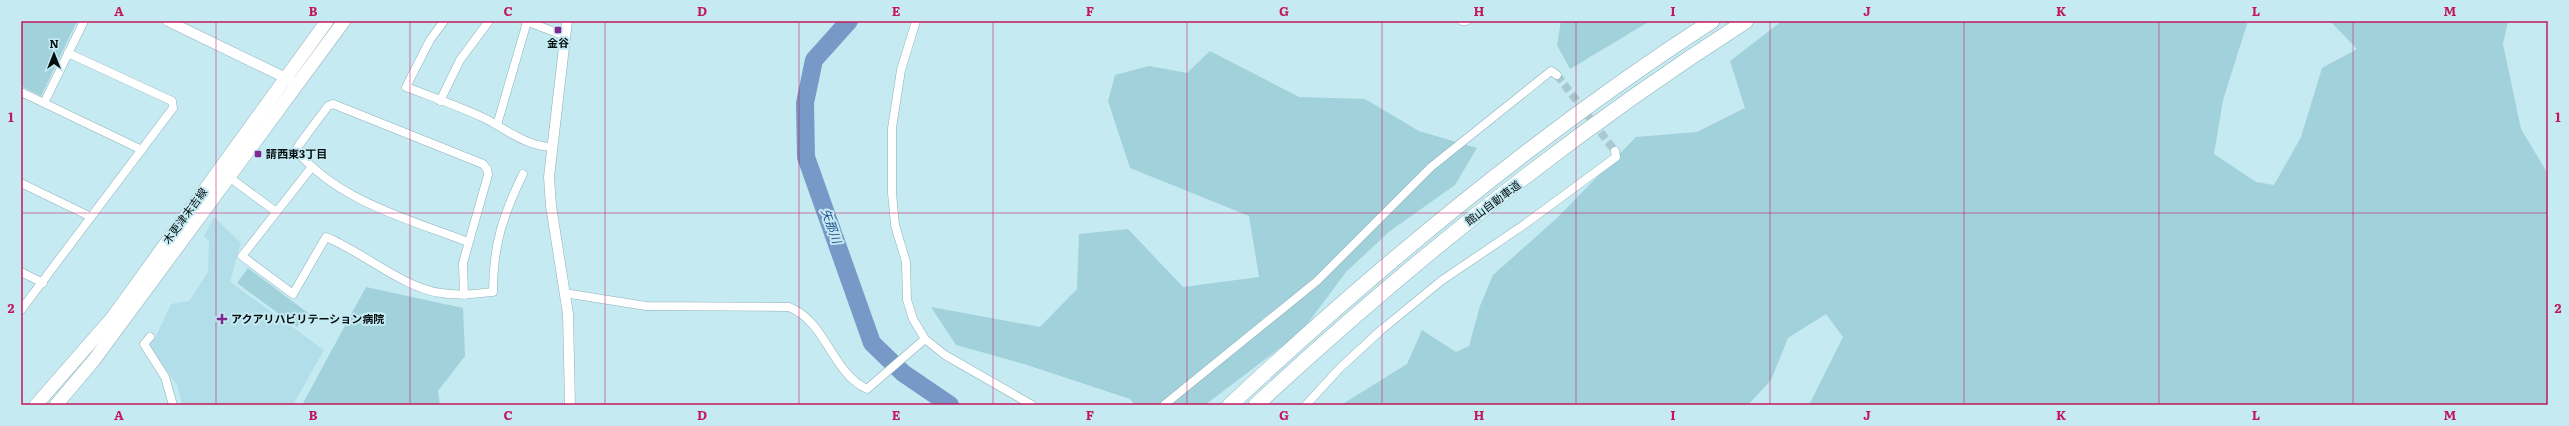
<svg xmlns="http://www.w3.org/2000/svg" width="2569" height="426" font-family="Literata,'Noto Sans JP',serif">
<rect width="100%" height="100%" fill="#c6eaf2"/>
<path fill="#b1dee8" d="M 214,217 L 241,243 L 230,282 L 324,350 L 293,405 L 182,405 L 177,385 L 149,346 L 157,334 L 171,304 L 189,301 L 208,272 L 209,242 L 204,236 Z"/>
<g fill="#a1d1db">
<path d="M 21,21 L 77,21 L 41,96 L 21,86 Z"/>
<path d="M 1561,21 L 1650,21 L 1570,69 L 1557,45 Z"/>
<path d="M 1782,21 L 2248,21 L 2223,100 L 2214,154 L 2256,182 L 2274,185 L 2301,137 L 2322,68 L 2357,49 L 2330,21 L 2508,21 L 2503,44 L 2521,129 L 2548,174 L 2548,405 L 1809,405 L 1843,337 L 1826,314 L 1788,338 L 1771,380 L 1748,405 L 1341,405 L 1407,364 L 1422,330 L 1456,352 L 1469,346 L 1480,306 L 1493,275 L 1557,218 L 1636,137 L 1697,132 L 1745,108 L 1730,61 Z"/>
<path d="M 1210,51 L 1299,97 L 1365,99 L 1419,131 L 1477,148 L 1455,185 L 1390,231 L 1346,272 L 1302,331 L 1205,405 L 1135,405 L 1130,399 L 1024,364 L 956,345 L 931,307 L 1040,327 L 1077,289 L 1079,234 L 1128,229 L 1183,287 L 1259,277 L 1249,216 L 1130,168 L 1108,101 L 1115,75 L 1149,66 L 1187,73 Z"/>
<path d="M 248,268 L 308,313 L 297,327 L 237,283 Z"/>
<path d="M 366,287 L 463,308 L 465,356 L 438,391 L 440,405 L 302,405 Z"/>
</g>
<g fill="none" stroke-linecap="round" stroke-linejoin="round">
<path stroke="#7699c7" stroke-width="18" d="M 849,21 L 814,60 L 805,103 L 806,157 L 872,343 L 903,373 L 950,405"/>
<path stroke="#a9c9d0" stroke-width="8" stroke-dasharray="8 4" stroke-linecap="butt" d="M 1557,75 L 1615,151"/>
<defs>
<g id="minor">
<path d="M 444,21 L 430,40 L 406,87 C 432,97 459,106 484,118 C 506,129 525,146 551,147"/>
<path d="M 526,21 L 565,36"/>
<path d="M 916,21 L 901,70 L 892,128 L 892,193 L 895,225 L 906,262 L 907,300 L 913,319 L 925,339 L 945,355 L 1032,405"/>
<path d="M 1462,21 L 1466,21"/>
<path d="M 21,92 L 142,150"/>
<path d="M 440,101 L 460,60 L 489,21"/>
<path d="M 44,103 L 84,21"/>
<path d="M 497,125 L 527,22"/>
<path d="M 311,168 L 242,256 L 293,294 L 326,237 C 363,252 403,288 441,293 C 458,296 475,294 493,292 C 493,245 503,215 523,174"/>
<path d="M 229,177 L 275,211"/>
<path d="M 21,183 L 91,217"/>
<path d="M 21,272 L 43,283"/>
<path d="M 564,293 L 646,306 L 789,307 C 826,321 831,372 867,389 L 925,339"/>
<path d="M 464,295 L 463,263 L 488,175 L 487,169 L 483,164 L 333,104 L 328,106 L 299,145 L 296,150 C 338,201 408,219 468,242"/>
<path d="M 21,310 L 173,108 L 172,101 L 68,53"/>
<path d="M 150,337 L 144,344 L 165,377 L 173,405"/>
<path d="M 1164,405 L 1317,281 L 1431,167 L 1551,71 L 1557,75"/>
<path d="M 1306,405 L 1339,369 L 1380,331 L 1441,281 L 1525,224 L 1616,157 L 1615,151"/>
</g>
<g id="tertiary">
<path d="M 168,21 L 292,81"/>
<path d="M 567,21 L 549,177 L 551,206 L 568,314 L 570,405"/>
</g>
<g id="primary">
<path d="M 36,405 L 112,318 L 327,21"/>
<path d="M 56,405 L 94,360 L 344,21"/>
</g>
<g id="motorway">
<path d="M 1230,405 C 1380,265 1540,132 1712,21"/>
<path d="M 1256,405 C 1408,264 1571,133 1746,21"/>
</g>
</defs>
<use href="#minor" stroke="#8fb1b9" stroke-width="9"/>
<use href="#tertiary" stroke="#8fb1b9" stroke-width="11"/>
<use href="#primary" stroke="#8fb1b9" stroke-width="14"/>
<use href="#motorway" stroke="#8fb1b9" stroke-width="16"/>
<use href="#minor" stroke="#fff" stroke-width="8"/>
<use href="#tertiary" stroke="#fff" stroke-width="10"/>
<use href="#primary" stroke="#fff" stroke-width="13"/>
<use href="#motorway" stroke="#fff" stroke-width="15"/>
</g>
<path fill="none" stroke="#c2185b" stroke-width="1" stroke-opacity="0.55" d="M 216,21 L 216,405M 410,21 L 410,405M 605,21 L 605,405M 799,21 L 799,405M 993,21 L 993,405M 1187,21 L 1187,405M 1382,21 L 1382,405M 1576,21 L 1576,405M 1770,21 L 1770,405M 1964,21 L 1964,405M 2159,21 L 2159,405M 2353,21 L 2353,405M 21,213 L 2548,213"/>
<g fill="#802794" stroke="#c6eaf2" stroke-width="1.5">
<rect x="554" y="26" width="8" height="8" rx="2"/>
<rect x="254" y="150" width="8" height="8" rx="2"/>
<path d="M220 313h4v4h4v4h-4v4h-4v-4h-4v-4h4z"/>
</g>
<g text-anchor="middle" stroke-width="4" stroke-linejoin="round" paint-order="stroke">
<g font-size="11" font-weight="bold" fill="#030e10" stroke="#c6eaf2" text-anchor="start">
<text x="558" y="47" text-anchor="middle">金谷</text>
<text x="266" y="158">請西東3丁目</text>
<text x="231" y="323">アクアリハビリテーション病院</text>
</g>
<g font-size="11" fill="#030e10" stroke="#c6eaf2">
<text transform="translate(1493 203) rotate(-37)" y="4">館山自動車道</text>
<text transform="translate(185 216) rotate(-54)" y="4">木更津末吉線</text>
</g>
<g font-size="12" font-style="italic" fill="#265590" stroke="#c6eaf2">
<text transform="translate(831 226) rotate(70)" y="4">矢那川</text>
</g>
</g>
<rect width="2569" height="426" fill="none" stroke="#c6eaf2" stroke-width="44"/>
<g transform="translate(54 54)" stroke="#c6eaf2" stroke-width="3" paint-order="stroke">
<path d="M0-3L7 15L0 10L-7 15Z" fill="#030e10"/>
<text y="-6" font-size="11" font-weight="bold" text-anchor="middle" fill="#030e10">N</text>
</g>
<rect x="22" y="22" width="2525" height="382" fill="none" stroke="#c2185b" stroke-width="1.5"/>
<g font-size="13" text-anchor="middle" font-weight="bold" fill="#c2185b">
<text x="119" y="16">A</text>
<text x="313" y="16">B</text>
<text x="508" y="16">C</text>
<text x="702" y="16">D</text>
<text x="896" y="16">E</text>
<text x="1090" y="16">F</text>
<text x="1284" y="16">G</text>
<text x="1479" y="16">H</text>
<text x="1673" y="16">I</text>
<text x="1867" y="16">J</text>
<text x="2061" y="16">K</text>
<text x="2256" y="16">L</text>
<text x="2450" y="16">M</text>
<text x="11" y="122">1</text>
<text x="2558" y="122">1</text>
<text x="11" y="313">2</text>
<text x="2558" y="313">2</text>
<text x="119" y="420">A</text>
<text x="313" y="420">B</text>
<text x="508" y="420">C</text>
<text x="702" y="420">D</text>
<text x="896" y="420">E</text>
<text x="1090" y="420">F</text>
<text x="1284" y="420">G</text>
<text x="1479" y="420">H</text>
<text x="1673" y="420">I</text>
<text x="1867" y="420">J</text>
<text x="2061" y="420">K</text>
<text x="2256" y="420">L</text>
<text x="2450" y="420">M</text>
</g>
</svg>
